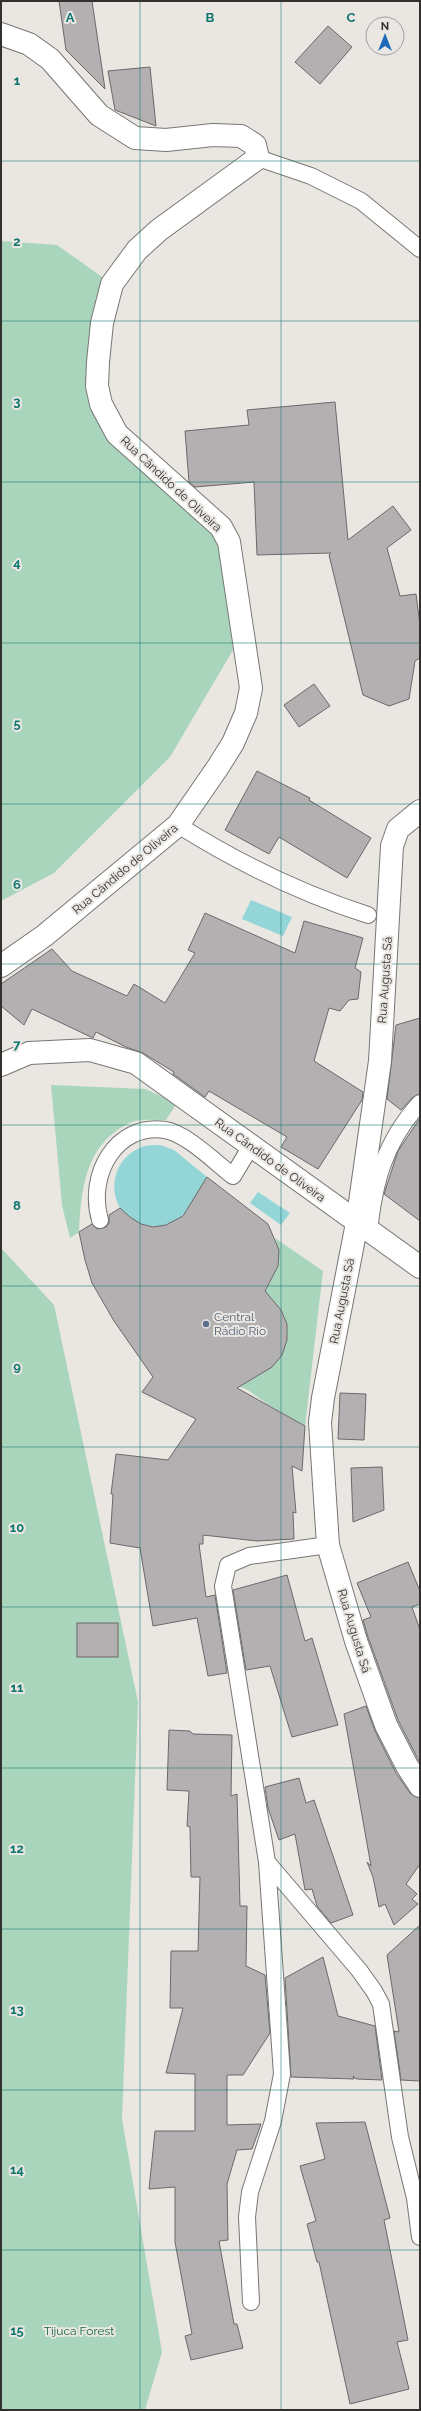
<svg xmlns="http://www.w3.org/2000/svg" width="421" height="2411" font-family="Raleway,sans-serif">
<rect width="100%" height="100%" fill="#eae7e3"/>
<g fill="#a8d5bb">
<path d="M 1,241 L 57,245 L 119,289 L 98,403 L 218,528 L 233,650 L 170,757 L 54,873 L 1,901 Z"/>
<path d="M 51,1085 L 145,1089 L 177,1103 L 166,1120 C 154,1120 138,1118 127,1124 C 85,1146 81,1190 79,1232 L 70,1238 L 62,1205 Z"/>
<path d="M 275,1238 L 323,1271 L 305,1426 L 267,1404 L 248,1390 L 213,1376 L 287,1324 C 282,1311 276,1301 264,1294 C 274,1274 283,1260 275,1238 Z"/>
<path d="M 1,1248 L 54,1305 L 138,1702 L 122,2119 L 162,2352 L 145,2410 L 1,2410 Z"/>
</g>
<g fill="#94d5d7">
<path d="M 251,900 L 292,917 L 283,936 L 242,919 Z"/>
<path d="M 160,1145 L 174,1150 L 207,1177 C 200,1189 193,1206 182,1216 C 165,1232 133,1229 120,1208 C 107,1185 117,1156 142,1147 C 147,1145 154,1145 160,1145 Z"/>
<path d="M 258,1192 L 290,1213 L 281,1225 L 250,1203 Z"/>
</g>
<g fill="#b3b0b2" stroke="#6c686b">
<path d="M 59,1 L 92,1 L 105,89 L 66,50 Z"/>
<path d="M 328,26 L 352,47 L 320,84 L 295,62 Z"/>
<path d="M 150,67 L 156,126 L 115,110 L 108,71 Z"/>
<path d="M 335,402 L 348,540 L 393,506 L 411,530 L 387,548 L 400,596 L 416,594 L 420,625 L 420,658 L 415,661 L 409,699 L 389,706 L 363,695 L 329,555 L 331,553 L 257,555 L 254,482 L 195,487 L 189,482 L 185,431 L 249,425 L 247,410 Z"/>
<path d="M 314,684 L 330,706 L 299,727 L 284,705 Z"/>
<path d="M 257,771 L 310,798 L 309,800 L 371,838 L 347,878 L 279,837 L 269,854 L 225,830 Z"/>
<path d="M 205,913 L 295,953 L 304,921 L 363,938 L 355,968 L 361,972 L 358,999 L 349,1000 L 340,1011 L 329,1008 L 314,1061 L 363,1092 L 362,1100 L 318,1169 L 281,1147 L 287,1137 L 209,1091 L 205,1097 L 173,1074 L 174,1072 L 143,1053 L 126,1047 L 96,1032 L 93,1038 L 32,1009 L 24,1025 L 1,1006 L 1,984 L 52,949 L 72,971 L 127,996 L 134,984 L 165,1003 L 195,953 L 188,950 Z"/>
<path d="M 420,1018 L 420,1094 L 413,1097 L 401,1110 L 387,1099 L 396,1025 Z"/>
<path d="M 420,1118 L 420,1221 L 384,1194 L 398,1151 Z"/>
<path d="M 207,1177 L 268,1224 L 279,1250 L 278,1266 L 265,1291 L 281,1310 L 287,1324 L 287,1340 L 282,1355 L 272,1367 L 237,1388 L 305,1426 L 302,1471 L 292,1466 L 296,1513 L 293,1512 L 294,1539 L 257,1541 L 203,1535 L 203,1544 L 199,1544 L 206,1597 L 215,1595 L 227,1673 L 208,1676 L 197,1618 L 153,1626 L 140,1548 L 110,1543 L 113,1494 L 111,1494 L 116,1454 L 168,1460 L 196,1419 L 142,1392 L 153,1377 L 114,1321 L 92,1283 L 85,1260 L 79,1232 L 92,1224 L 97,1229 L 106,1227 L 109,1223 L 109,1215 L 120,1208 L 130,1217 L 141,1224 L 153,1227 L 166,1225 L 183,1216 Z"/>
<path d="M 340,1393 L 366,1394 L 364,1440 L 338,1439 Z"/>
<path d="M 382,1467 L 384,1510 L 353,1522 L 351,1468 Z"/>
<path d="M 408,1562 L 420,1591 L 420,1604 L 412,1607 L 420,1630 L 420,1763 L 398,1720 L 368,1637 L 363,1620 L 371,1617 L 357,1583 Z"/>
<path d="M 287,1575 L 305,1641 L 312,1638 L 338,1725 L 292,1737 L 270,1666 L 246,1670 L 233,1590 Z"/>
<rect x="77" y="1623" width="41" height="34"/>
<path d="M 366,1706 L 375,1731 L 396,1773 L 410,1793 L 420,1798 L 420,1864 L 406,1884 L 417,1894 L 412,1899 L 418,1904 L 394,1925 L 385,1904 L 379,1907 L 373,1877 L 367,1862 L 371,1866 L 344,1714 Z"/>
<path d="M 169,1730 L 190,1731 L 193,1734 L 232,1735 L 231,1796 L 237,1794 L 240,1906 L 247,1906 L 246,1966 L 265,1975 L 270,2033 L 243,2075 L 227,2075 L 227,2125 L 261,2124 L 252,2149 L 237,2150 L 227,2184 L 228,2240 L 219,2241 L 234,2324 L 237,2324 L 243,2348 L 191,2360 L 185,2336 L 192,2334 L 175,2242 L 175,2187 L 149,2189 L 155,2131 L 195,2131 L 195,2074 L 166,2073 L 183,2008 L 170,2008 L 171,1951 L 198,1951 L 200,1877 L 191,1877 L 190,1827 L 187,1826 L 189,1791 L 167,1790 Z"/>
<path d="M 299,1778 L 306,1803 L 314,1800 L 353,1915 L 331,1923 L 317,1906 L 312,1889 L 305,1890 L 295,1834 L 279,1840 L 268,1808 L 265,1787 Z"/>
<path d="M 420,1925 L 420,2081 L 401,2080 L 394,2031 L 399,2032 L 387,1955 Z"/>
<path d="M 323,1957 L 338,2016 L 375,2026 L 382,2080 L 356,2079 L 353,2076 L 354,2079 L 291,2077 L 285,1978 Z"/>
<path d="M 365,2122 L 390,2218 L 384,2220 L 408,2340 L 397,2342 L 409,2389 L 350,2404 L 319,2262 L 317,2262 L 307,2224 L 316,2221 L 300,2166 L 325,2159 L 316,2123 Z"/>
</g>
<g fill="none" stroke-linecap="round" stroke-linejoin="round">
<defs>
<g id="lane">
<path d="M 258,158 L 311,176 L 361,201 L 420,249"/>
<path d="M 178,825 C 237,862 302,894 368,915"/>
<path d="M 100,1220 C 87,1176 115,1123 165,1130 C 186,1133 216,1163 233,1176 L 251,1146"/>
<path d="M 369,1232 C 374,1182 385,1141 420,1103"/>
<path d="M 328,1545 L 249,1556 L 228,1565 L 223,1586 L 267,1862 L 359,1970 L 374,1991 L 381,2004 L 400,2137 L 415,2198 L 420,2237"/>
<path d="M 251,2302 L 247,2217 L 250,2192 L 273,2121 L 282,2074 L 267,1862"/>
</g>
<g id="street">
<path d="M 1,34 L 29,44 L 50,59 L 99,115 L 135,138 L 166,140 L 213,135 L 241,136 L 255,145 L 258,158 L 159,230 L 137,250 L 112,284 L 102,323 L 98,362 L 97,386 L 101,404 L 117,434 L 221,527 L 229,542 L 251,688 L 246,713 L 233,743 L 218,767 L 178,825 L 44,936 L 1,966"/>
<path d="M 420,811 L 398,829 L 392,846 L 380,1061 L 357,1223 L 323,1398 L 320,1422 L 328,1545 L 356,1641 L 386,1725 L 407,1766 L 420,1786"/>
<path d="M 1,1065 L 29,1053 L 90,1050 L 136,1063 L 420,1267"/>
</g>
</defs>
<use href="#lane" stroke="#787673" stroke-width="18"/>
<use href="#street" stroke="#787673" stroke-width="24"/>
<use href="#lane" stroke="#fff" stroke-width="16"/>
<use href="#street" stroke="#fff" stroke-width="22"/>
</g>
<path fill="none" stroke="#0f766e" stroke-width="1" stroke-opacity="0.55" d="M 140,1 L 140,2410M 281,1 L 281,2410M 1,161 L 420,161M 1,321 L 420,321M 1,482 L 420,482M 1,643 L 420,643M 1,804 L 420,804M 1,964 L 420,964M 1,1125 L 420,1125M 1,1286 L 420,1286M 1,1447 L 420,1447M 1,1607 L 420,1607M 1,1768 L 420,1768M 1,1929 L 420,1929M 1,2090 L 420,2090M 1,2250 L 420,2250"/>
<circle fill="#5c6f8a" stroke="#eae7e3" stroke-width="1.5" cx="206" cy="1324" r="4"/>
<g text-anchor="middle" stroke-width="4" stroke-linejoin="round" paint-order="stroke">
<g font-size="12" fill="#32312f" stroke="#eae7e3">
<text transform="translate(171 484) rotate(43)" y="4">Rua Cândido de Oliveira</text>
<text transform="translate(125 869) rotate(-40)" y="4">Rua Cândido de Oliveira</text>
<text transform="translate(385 980) rotate(-86)" y="4">Rua Augusta Sá</text>
<text transform="translate(270 1160) rotate(36)" y="4">Rua Cândido de Oliveira</text>
<text transform="translate(342 1301) rotate(-79)" y="4">Rua Augusta Sá</text>
<text transform="translate(354 1631) rotate(73)" y="4">Rua Augusta Sá</text>
</g>
<g font-size="12" fill="#4e5e75" stroke="#eae7e3" text-anchor="start">
<text x="214" y="1321">Central<tspan x="214" dy="14">Rádio Rio</tspan></text>
</g>
<g font-size="12" fill="#146643" stroke="#eae7e3">
<text x="79" y="2335">Tijuca Forest</text>
</g>
</g>
<g font-size="13" text-anchor="middle" font-weight="bold" fill="#0f766e" stroke="#eae7e3" stroke-width="4" stroke-linejoin="round" paint-order="stroke">
<text x="70" y="22">A</text>
<text x="210" y="22">B</text>
<text x="351" y="22">C</text>
<text x="17" y="85">1</text>
<text x="17" y="246">2</text>
<text x="17" y="406">3</text>
<text x="17" y="567">4</text>
<text x="17" y="728">5</text>
<text x="17" y="889">6</text>
<text x="17" y="1049">7</text>
<text x="17" y="1210">8</text>
<text x="17" y="1371">9</text>
<text x="17" y="1532">10</text>
<text x="17" y="1692">11</text>
<text x="17" y="1853">12</text>
<text x="17" y="2014">13</text>
<text x="17" y="2174">14</text>
<text x="17" y="2335">15</text>
</g>
<rect width="421" height="2411" fill="none" stroke="#32312f" stroke-width="4"/>
<g transform="translate(385 36)"><circle r="19" fill="#eae7e3" stroke="#a09e9b"/>
<path d="M0-3L7 15L0 10L-7 15Z" fill="#1e6ab9"/>
<text y="-6" font-size="11" font-weight="bold" text-anchor="middle" fill="#32312f">N</text>
</g>
</svg>
